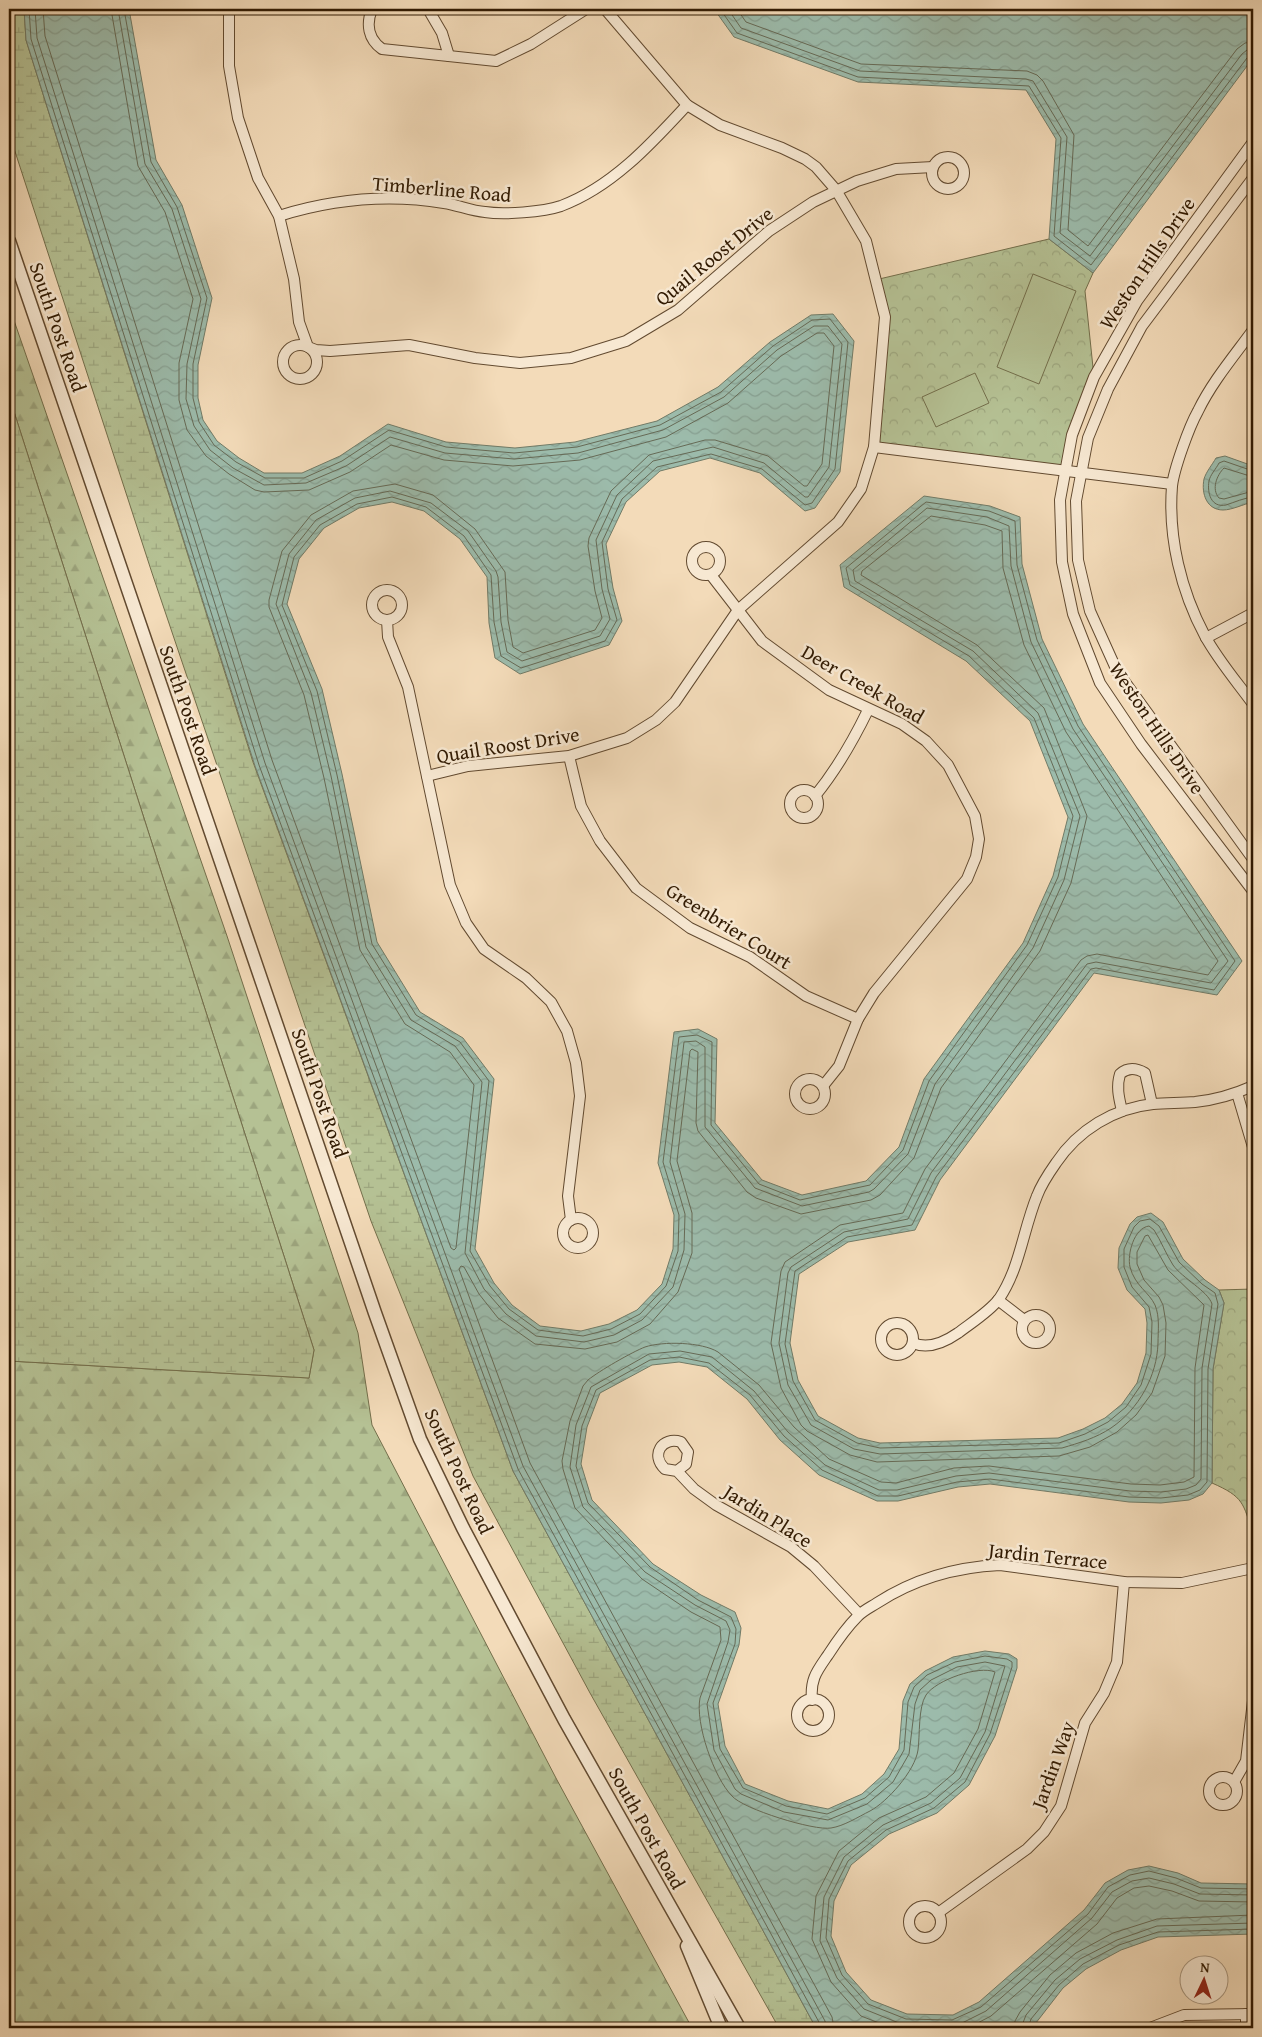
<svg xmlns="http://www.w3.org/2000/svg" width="1262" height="2037" font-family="'Gentium Book Plus',serif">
<defs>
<pattern id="forest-firs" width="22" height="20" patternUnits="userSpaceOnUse" patternTransform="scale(1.25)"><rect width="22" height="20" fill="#b5c194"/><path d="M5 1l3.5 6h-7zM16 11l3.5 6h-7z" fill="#9ca57e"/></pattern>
<pattern id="wetland-marsh" width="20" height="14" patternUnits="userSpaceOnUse" patternTransform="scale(1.25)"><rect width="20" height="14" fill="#b5c194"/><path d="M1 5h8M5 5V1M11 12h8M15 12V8" fill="none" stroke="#9ca57e"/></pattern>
<pattern id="park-crowns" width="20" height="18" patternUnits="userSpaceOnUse" patternTransform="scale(1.25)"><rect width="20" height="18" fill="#b5c194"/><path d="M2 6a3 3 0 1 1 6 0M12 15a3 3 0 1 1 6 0" fill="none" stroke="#9ca57e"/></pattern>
<pattern id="water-waves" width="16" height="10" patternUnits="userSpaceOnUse" patternTransform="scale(1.25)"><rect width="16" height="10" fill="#9cbbab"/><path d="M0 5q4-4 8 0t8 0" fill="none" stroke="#87a092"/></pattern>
</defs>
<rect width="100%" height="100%" fill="#f3dbb9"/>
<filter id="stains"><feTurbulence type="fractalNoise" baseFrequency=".004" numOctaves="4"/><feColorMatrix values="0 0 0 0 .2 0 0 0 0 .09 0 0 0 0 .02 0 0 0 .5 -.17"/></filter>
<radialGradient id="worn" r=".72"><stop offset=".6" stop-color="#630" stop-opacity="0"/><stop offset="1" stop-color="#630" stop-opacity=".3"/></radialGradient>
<path fill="url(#forest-firs)" stroke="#736e4b" d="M 9,306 L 227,936 L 358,1333 L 372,1425 L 557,1780 L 692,2028 L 9,2028 L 9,1361 L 309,1378 L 314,1350 L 9,396 Z"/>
<g fill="url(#wetland-marsh)" stroke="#736e4b">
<path d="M 9,9 L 24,9 L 26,40 L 253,762 L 513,1471 L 816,2028 L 779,2028 L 590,1693 L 473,1476 L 371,1221 L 152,573 L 9,133 Z"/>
<path d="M 9,396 L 314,1350 L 309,1378 L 9,1361 Z"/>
</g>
<g fill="url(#park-crowns)" stroke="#736e4b">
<path d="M 1049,239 L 1093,273 L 1085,291 L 1094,377 L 1066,470 L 874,447 L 885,317 L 875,280 Z"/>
<path d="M 1253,1289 L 1253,1534 C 1243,1503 1244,1497 1212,1483 L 1213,1369 L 1224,1303 L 1219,1290 Z"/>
</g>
<g fill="#b5c194" stroke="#736e4b">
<path d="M 1033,274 L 1076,291 L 1039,384 L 997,367 Z"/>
<path d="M 975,373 L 989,403 L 936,427 L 922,397 Z"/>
</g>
<g fill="url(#water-waves)" stroke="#717b67">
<path d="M 24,9 L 129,9 L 156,160 L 182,205 L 212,298 L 198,365 L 198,398 L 203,420 L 217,441 L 239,458 L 264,473 L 302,473 L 340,456 L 388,424 L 446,442 L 515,448 L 575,442 L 657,421 L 718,387 L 770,342 L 811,315 L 833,314 L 854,341 L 840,472 L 815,508 L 805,511 L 760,473 L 710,458 L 660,471 L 626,502 L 606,544 L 613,588 L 622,621 L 609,645 L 520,674 L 495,658 L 489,623 L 487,577 L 460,539 L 424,511 L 392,502 L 359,508 L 324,528 L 299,559 L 287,604 L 322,689 L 342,774 L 377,942 L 420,1012 L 463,1038 L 494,1079 L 475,1249 L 494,1283 L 512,1305 L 540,1326 L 581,1331 L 609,1324 L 637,1310 L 662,1284 L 673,1249 L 674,1215 L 658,1163 L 674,1032 L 698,1029 L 717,1039 L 715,1123 L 762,1180 L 802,1195 L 866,1181 L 899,1147 L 924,1079 L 1023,943 L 1053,876 L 1068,817 L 1030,721 L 966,661 L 844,587 L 840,565 L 924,496 L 990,506 L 1020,517 L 1022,564 L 1042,639 L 1083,724 L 1242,961 L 1217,995 L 1094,973 L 940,1180 L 915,1230 L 848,1242 L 799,1274 L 790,1343 L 798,1380 L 818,1416 L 858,1438 L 880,1443 L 1058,1438 L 1083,1429 L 1105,1418 L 1122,1404 L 1137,1383 L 1146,1353 L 1147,1323 L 1145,1309 L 1127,1290 L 1118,1268 L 1119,1248 L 1130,1224 L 1137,1217 L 1151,1213 L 1163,1222 L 1183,1259 L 1205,1280 L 1219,1290 L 1224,1303 L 1213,1369 L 1212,1483 L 1203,1494 L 1189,1500 L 1161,1503 L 1129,1502 L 990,1484 L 958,1487 L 898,1501 L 877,1501 L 819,1475 L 780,1440 L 747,1399 L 707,1367 L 679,1362 L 652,1365 L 600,1393 L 587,1427 L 581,1464 L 592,1500 L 653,1564 L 701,1595 L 735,1612 L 741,1628 L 739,1645 L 718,1704 L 725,1746 L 745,1784 L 788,1801 L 828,1809 L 862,1794 L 884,1774 L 899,1749 L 903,1701 L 910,1684 L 925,1671 L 953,1657 L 985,1651 L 1009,1654 L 1017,1659 L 1017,1668 L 995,1736 L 969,1785 L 937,1813 L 889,1834 L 851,1865 L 834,1901 L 831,1936 L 846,1972 L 871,2000 L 907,2014 L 953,2015 L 979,2002 L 1084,1910 L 1105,1883 L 1128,1870 L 1149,1866 L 1178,1873 L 1201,1883 L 1253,1884 L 1253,1934 L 1158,1937 L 1121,1950 L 1086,1969 L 1063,1988 L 1032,2028 L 816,2028 L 513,1471 L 255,766 L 26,40 Z"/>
<path d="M 714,9 L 1253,9 L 1253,58 L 1093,273 L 1049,239 L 1056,139 L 1026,90 L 858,82 L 734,37 Z"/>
<path d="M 1225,456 L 1253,466 L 1253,502 C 1244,504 1232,510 1223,510 C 1207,510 1201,494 1204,479 C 1206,472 1212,465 1216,458 Z"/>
</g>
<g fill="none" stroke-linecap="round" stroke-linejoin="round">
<g stroke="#666a56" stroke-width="1">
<path d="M 29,9 L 31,39 L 259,765 L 518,1469 L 820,2024 L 820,2028"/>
<path d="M 35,9 L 37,38 L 265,763 L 523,1466 L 825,2021 L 826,2028"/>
<path d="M 43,9 L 45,36 L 272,760 L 451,1248 L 454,1250 L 456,1248 L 474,1085 L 450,1052 L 405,1024 L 360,950 L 324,778 L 304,695 L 269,607 L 269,600 L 282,551 L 311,515 L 353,491 L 395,484 L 433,495 L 475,529 L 505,572 L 508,620 L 513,647 L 523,653 L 595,630 L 602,618 L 595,591 L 588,546 L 589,538 L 611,491 L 649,455 L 705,440 L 715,440 L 768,456 L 804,486 L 807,486 L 822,464 L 834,346 L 824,333 L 817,333 L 781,356 L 728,403 L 666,437 L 580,460 L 513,466 L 444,460 L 391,445 L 350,472 L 309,490 L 264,492 L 255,490 L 229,474 L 206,456 L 187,430 L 179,400 L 179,363 L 193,299 L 165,212 L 138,166 L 111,9"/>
<path d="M 118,9 L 145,164 L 172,209 L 201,299 L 187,364 L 186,399 L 194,426 L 210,450 L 233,468 L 264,485 L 306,483 L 346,466 L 390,437 L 445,453 L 514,459 L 578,453 L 663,430 L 724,397 L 777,350 L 814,326 L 828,326 L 842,344 L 829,467 L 808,497 L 805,497 L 764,463 L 713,447 L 653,461 L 617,495 L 596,540 L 602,589 L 610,619 L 600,636 L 522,661 L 507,652 L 501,622 L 498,577 L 496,571 L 468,531 L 431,503 L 390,491 L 355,498 L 316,520 L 289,554 L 276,604 L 311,693 L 331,776 L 366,947 L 411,1020 L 455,1046 L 482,1082 L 465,1253 L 484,1289 L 506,1314 L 536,1336 L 584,1342 L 614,1335 L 642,1320 L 673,1287 L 684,1250 L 685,1214 L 670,1162 L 684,1042 L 696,1041 L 705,1047 L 705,1127 L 755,1188 L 802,1206 L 869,1192 L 874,1189 L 908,1154 L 935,1084 L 1033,948 L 1064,880 L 1080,816 L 1038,713 L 973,651 L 855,581 L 853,570 L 927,508 L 987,517 L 1009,526 L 1011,566 L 1031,642 L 1073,729 L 1228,961 L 1211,983 L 1096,962 L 1087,964 L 931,1173 L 908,1219 L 844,1232 L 791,1267 L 788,1273 L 779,1343 L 788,1385 L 811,1425 L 854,1449 L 880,1454 L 1062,1448 C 1079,1443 1096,1438 1111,1428 C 1139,1409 1157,1376 1158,1343 C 1158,1331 1160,1317 1155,1305 C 1149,1292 1135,1286 1130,1267 C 1127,1254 1134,1228 1149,1226 L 1154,1230 C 1161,1241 1166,1254 1173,1265 C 1182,1278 1208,1291 1212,1304 L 1202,1368 L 1201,1479 L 1196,1485 L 1186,1489 L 1161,1492 L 1130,1491 L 989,1473 L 956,1476 L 897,1490 L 879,1490 L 825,1465 L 788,1432 L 754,1391 L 712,1357 L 680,1351 L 649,1354 L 591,1387 L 576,1425 L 570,1467 L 583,1507 L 645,1572 L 695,1605 L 726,1621 L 730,1630 L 728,1642 L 707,1704 L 714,1750 L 735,1789 L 741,1794 L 784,1812 L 828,1820 L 867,1804 L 893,1782 L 909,1754 L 915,1704 L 920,1690 L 931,1680 L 957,1667 L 985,1662 L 1005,1666 L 985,1732 L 960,1778 L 931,1803 L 883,1825 L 844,1857 L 824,1897 L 820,1941 L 837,1978 L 864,2009 L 904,2025 L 958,2025 L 986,2011 L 1092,1918 L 1112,1892 L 1132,1881 L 1149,1878 L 1174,1884 L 1200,1894 L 1253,1895"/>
<path d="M 124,9 L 151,162 L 177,207 L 207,298 L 193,364 L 193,398 L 199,422 L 214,445 L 236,462 L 265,478 L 304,478 L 342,461 L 389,430 L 446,447 L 514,453 L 577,447 L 660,425 L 721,392 L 773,346 L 812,320 L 830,319 L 848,342 L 835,469 L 812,503 L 805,505 L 762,469 L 711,454 L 657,467 L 622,499 L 602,542 L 608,589 L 617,620 L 605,641 L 521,668 L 501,656 L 494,622 L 491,575 L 464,536 L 426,507 L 392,497 L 357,504 L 320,525 L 294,557 L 282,605 L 317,691 L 337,775 L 372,944 L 416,1015 L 460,1042 L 489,1081 L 470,1251 L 490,1286 L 509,1309 L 538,1330 L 583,1336 L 611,1329 L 640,1314 L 666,1286 L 678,1251 L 679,1215 L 663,1162 L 679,1037 L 697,1035 L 712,1042 L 711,1125 L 759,1184 L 800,1200 L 870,1185 L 903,1150 L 929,1081 L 1027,945 L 1058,877 L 1073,816 L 1034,718 L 969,656 L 850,585 L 846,568 L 926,502 L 989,511 L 1015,521 L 1017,565 L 1037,640 L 1078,726 L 1235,961 L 1214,990 L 1096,968 L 1091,969 L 936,1177 L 912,1225 L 847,1237 L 795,1271 L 785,1344 L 793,1381 L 815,1420 L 857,1443 L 880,1448 L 1059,1443 L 1085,1434 L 1108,1422 L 1126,1407 L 1141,1385 L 1151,1354 L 1152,1322 L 1149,1307 L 1132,1287 L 1124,1267 L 1124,1249 L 1134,1227 L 1140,1221 L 1150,1219 L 1159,1226 L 1179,1262 L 1202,1284 L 1215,1293 L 1218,1304 L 1208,1369 L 1207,1482 L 1200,1490 L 1188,1495 L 1161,1498 L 1129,1497 L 990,1479 L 957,1482 L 898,1496 L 878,1496 L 822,1470 L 784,1436 L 750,1395 L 709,1363 L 679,1357 L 650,1360 L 596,1390 L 582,1426 L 576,1466 L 588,1503 L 650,1567 L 698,1600 L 731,1617 L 736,1629 L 735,1644 L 713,1703 L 720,1749 L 743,1788 L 786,1806 L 827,1814 L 865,1798 L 889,1777 L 904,1750 L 908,1702 L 914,1687 L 927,1675 L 955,1662 L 985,1656 L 1007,1659 L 1012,1662 L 1012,1667 L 990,1734 L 965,1782 L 934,1808 L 886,1830 L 848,1861 L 829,1899 L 826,1938 L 842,1975 L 868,2004 L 906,2019 L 952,2020 L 981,2007 L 1088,1914 L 1108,1887 L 1130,1875 L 1149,1871 L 1176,1878 L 1201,1888 L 1253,1889"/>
<path d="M 720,9 L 737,33 L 858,77 L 1029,86 L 1061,138 L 1054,236 L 1091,265 L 1247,58 L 1253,56"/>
<path d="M 728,9 L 741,28 L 860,71 L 1026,79 L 1033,81 L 1067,137 L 1060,233 L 1090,256 L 1242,54 L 1247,50 L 1253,49"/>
<path d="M 737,9 L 746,22 L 861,64 L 1027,71 L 1037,75 L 1043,81 L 1074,135 L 1068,230 L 1088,246 L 1237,49 L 1245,43 L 1253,42"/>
<path d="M 1253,471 L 1224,461 L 1219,463 C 1216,469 1210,475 1209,481 C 1207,493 1211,508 1226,505 C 1235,502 1244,498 1253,497"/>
<path d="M 1253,477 L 1224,468 C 1217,475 1211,489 1219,498 L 1224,499 L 1253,491"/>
<path d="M 834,2028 L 832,2017 L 530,1463 L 459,1269 L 461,1266 L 464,1267 L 479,1294 L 498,1318 L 535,1344 L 585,1349 L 617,1342 L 650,1324 L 678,1292 L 692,1253 L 692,1213 L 677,1161 L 690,1051 L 692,1049 L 698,1052 L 696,1123 L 698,1131 L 747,1192 L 756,1198 L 801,1214 L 871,1200 L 880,1195 L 914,1158 L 941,1088 L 1040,951 L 1071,883 L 1087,816 L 1044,708 L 977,645 L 861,575 L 862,571 L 931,516 L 985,525 L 1002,531 L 1003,568 L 1024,645 L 1066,732 L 1218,961 L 1208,975 L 1097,954 L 1087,956 L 1081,960 L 925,1169 L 903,1213 L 840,1225 L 785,1262 L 781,1271 L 771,1343 L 781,1388 L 801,1425 L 807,1431 L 850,1455 L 877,1462 L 1059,1456 L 1090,1447 L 1117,1432 L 1136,1415 L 1152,1393 L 1165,1356 L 1166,1323 L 1163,1305 L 1159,1297 L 1144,1280 L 1137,1264 L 1137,1252 L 1145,1236 L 1148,1235 L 1168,1270 L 1204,1305 L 1195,1368 L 1194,1477 L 1184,1482 L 1160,1485 L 1131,1484 L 989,1466 L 954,1468 L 896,1483 L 881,1482 L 829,1459 L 794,1427 L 759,1385 L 718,1352 C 702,1342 663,1341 645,1347 C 632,1352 599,1371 588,1380 L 583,1386 L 570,1421 L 562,1461 L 563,1469 L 575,1508 L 642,1579 L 691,1612 L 720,1627 L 721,1640 L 700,1698 C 695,1723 714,1778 732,1796 C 743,1809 814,1831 831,1828 C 844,1826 858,1817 870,1811 C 887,1802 915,1771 918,1750 C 920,1736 918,1707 926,1695 C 936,1680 979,1665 995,1672 L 978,1729 L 954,1773 L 926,1797 L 879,1818 L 839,1851 L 816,1896 L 812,1939 L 831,1982 L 861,2016 L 892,2028"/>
<path d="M 968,2028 L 991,2016 L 1097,1924 L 1117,1898 L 1134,1888 L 1149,1886 L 1172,1891 L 1199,1901 L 1253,1902"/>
<path d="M 1014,2028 L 1015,2021 L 1020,2012 L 1050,1975 L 1076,1953 L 1113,1933 L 1157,1919 L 1253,1915"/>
<path d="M 1021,2028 L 1026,2015 L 1055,1980 L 1080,1959 L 1117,1940 L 1157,1926 L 1253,1923"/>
<path d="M 1028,2028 L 1031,2019 L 1059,1985 L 1083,1964 L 1119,1945 L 1158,1932 L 1253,1929"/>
</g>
<defs>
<g id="minor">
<path d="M 229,9 L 229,66 L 238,118 L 258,178 L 279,216 L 294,279 L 299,322 L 308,347 L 316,350 L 330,351 L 409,345 L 475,358 L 520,363 L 571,358 L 626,341 L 678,310 L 769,231 L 813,202 L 857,181 L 896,169 L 933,167"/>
<path d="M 372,9 C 366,24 368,39 382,49 L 496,61 L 531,44 L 586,9"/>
<path d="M 428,9 L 442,33 L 449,56"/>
<path d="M 1253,142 L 1137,301 L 1094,377 L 1072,435 L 1060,500 L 1062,562 L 1073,614 L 1100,683 L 1141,744 L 1253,891"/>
<circle cx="948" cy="173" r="16"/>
<path d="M 1253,178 L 1142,326 L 1108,389 L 1088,438 L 1076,501 L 1078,560 L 1090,611 L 1117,671 L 1253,859"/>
<path d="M 279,216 C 333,199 388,194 444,203 C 458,205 471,211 485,212 C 504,215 543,212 561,206 C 612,187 651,144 687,105"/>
<path d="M 1253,330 C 1234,356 1212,382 1198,411 C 1189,427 1174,469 1172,486 C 1168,538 1181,591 1205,636 C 1218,660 1237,682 1253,704"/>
<circle cx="300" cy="362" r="17"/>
<path d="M 874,447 L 1172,484"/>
<circle cx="706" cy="561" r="14"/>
<path d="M 711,575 L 762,641 L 829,690 L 902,724 L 926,741 L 948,765 L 975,816 L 979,839 L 976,857 L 967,879 L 874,993 L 858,1019 L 839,1066 L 823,1086"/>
<circle cx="387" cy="605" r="15"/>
<path d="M 387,620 L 388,637 L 408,687 L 450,885 L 466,923 L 484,949 L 526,978 L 551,1002 L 567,1031 L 576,1063 L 580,1096 L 568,1196 L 571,1220"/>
<path d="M 1206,638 L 1253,613"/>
<path d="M 569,756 L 581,806 L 600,841 L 636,888 L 690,928 L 750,957 L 806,996 L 858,1019"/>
<path d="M 427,776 L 468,766 L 569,756 L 627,738 L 656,720 L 675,702 L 738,610 L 838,522 L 861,489 L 874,447 L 885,317 L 866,241 L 836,190 L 816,167 L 805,159 L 782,148 L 720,125 L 687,105 L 605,9"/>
<circle cx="804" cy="804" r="14"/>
<path d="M 815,796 C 837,769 853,741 868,710"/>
<circle cx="810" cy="1094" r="15"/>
<path d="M 1237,1093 L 1253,1147"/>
<path d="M 1122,1111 C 1119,1098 1116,1087 1120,1074 C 1128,1067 1136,1068 1145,1073 L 1152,1104"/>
<path d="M 1253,1186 L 1253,1197"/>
<circle cx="578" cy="1233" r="15"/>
<path d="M 998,1300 L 1024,1320"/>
<circle cx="1036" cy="1329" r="14"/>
<circle cx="897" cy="1339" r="16"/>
<path d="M 913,1343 C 929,1350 945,1342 958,1333 C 971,1323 989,1312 999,1299 C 1020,1268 1023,1230 1037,1196 C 1041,1185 1049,1173 1056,1163 C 1078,1130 1114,1108 1153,1104 C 1167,1103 1181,1103 1195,1102 C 1215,1100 1235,1094 1253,1086"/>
<path d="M 677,1471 L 686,1464 L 688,1452 L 681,1442 C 662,1436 650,1455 665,1469 L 677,1471 L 694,1489 L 716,1505 L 791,1547 L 814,1566 L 859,1614"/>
<circle cx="813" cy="1715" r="16"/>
<path d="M 812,1700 C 810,1679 817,1671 828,1655 C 837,1641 847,1627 858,1616 C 864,1610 871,1607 877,1603 C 914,1579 956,1567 1000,1565 L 1124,1582 L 1182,1583 L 1253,1568"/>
<circle cx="1223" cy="1791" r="14"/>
<path d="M 1234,1782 L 1246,1761 L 1253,1701"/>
<circle cx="925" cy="1922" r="16"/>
<path d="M 938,1913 L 1027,1849 L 1044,1832 L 1061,1806 L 1085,1723 L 1104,1693 L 1117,1662 L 1124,1582"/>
<path d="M 1150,2028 L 1184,2015 L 1253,2014"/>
<path d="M 1246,2028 L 1246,2014"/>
</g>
<g id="tertiary">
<path d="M 9,241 L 375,1313 L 420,1439 L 463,1528 L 564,1719 L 739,2028"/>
<path d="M 687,1946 L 721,2028"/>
</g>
</defs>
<use href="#minor" stroke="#624a30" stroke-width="12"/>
<use href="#tertiary" stroke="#624a30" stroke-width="15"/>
<use href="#minor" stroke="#f7e8d2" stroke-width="10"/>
<use href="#tertiary" stroke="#f7e8d2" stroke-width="12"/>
</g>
<g text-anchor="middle" stroke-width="5" stroke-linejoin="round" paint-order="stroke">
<g font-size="20" fill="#311a02" stroke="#f7e8d2">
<text transform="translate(442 189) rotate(5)" y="7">Timberline Road</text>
<text transform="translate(714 256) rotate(-39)" y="7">Quail Roost Drive</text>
<text transform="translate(1147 263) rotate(-56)" y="7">Weston Hills Drive</text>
<text transform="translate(58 327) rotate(71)" y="7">South Post Road</text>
<text transform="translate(863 684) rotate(30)" y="7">Deer Creek Road</text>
<text transform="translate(188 710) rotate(71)" y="7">South Post Road</text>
<text transform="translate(1157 728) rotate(56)" y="7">Weston Hills Drive</text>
<text transform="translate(508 745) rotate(-9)" y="7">Quail Roost Drive</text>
<text transform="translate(729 926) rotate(32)" y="7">Greenbrier Court</text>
<text transform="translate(320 1093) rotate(71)" y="7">South Post Road</text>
<text transform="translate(459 1471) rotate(65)" y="7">South Post Road</text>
<text transform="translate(768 1516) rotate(32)" y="7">Jardin Place</text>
<text transform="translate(1048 1556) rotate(6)" y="7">Jardin Terrace</text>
<text transform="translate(1053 1765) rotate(-70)" y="7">Jardin Way</text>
<text transform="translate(647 1828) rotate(61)" y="7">South Post Road</text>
</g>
</g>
<rect width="1262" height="2037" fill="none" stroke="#f3dbb9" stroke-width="30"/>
<rect x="10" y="10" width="1242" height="2017" fill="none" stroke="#311a02" stroke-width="2.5"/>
<rect x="15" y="15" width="1232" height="2007" fill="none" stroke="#311a02"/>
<g transform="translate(1204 1980) rotate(4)"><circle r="24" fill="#f7e8d2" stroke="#a8967f"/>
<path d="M0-4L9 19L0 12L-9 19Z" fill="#8f2418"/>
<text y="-8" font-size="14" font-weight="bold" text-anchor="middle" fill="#311a02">N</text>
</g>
<rect width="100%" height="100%" filter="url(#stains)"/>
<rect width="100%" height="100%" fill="url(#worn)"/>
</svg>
